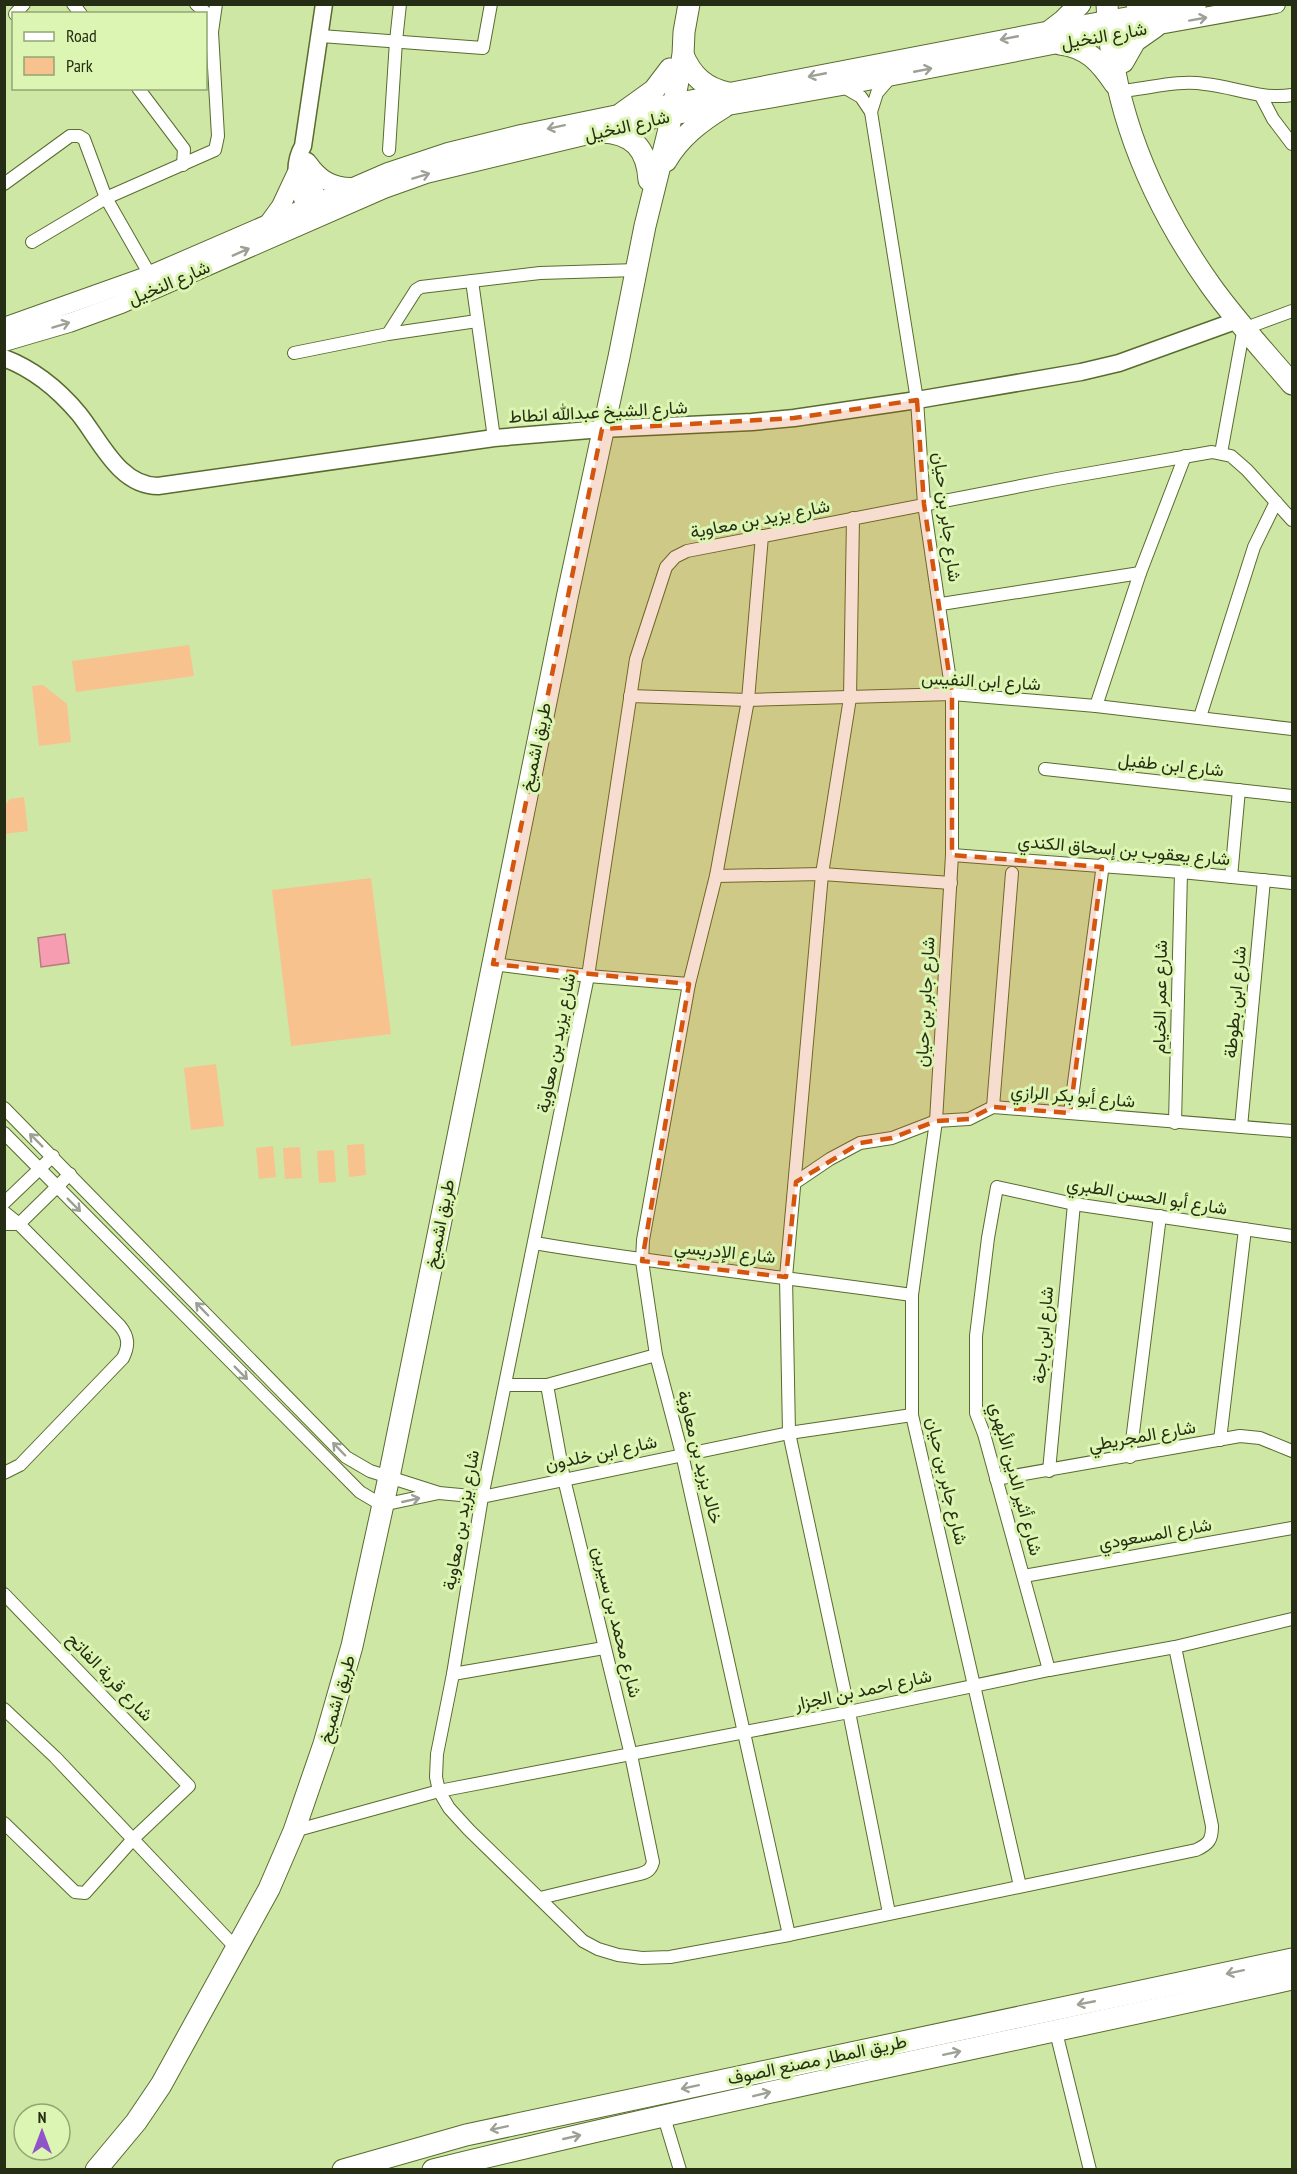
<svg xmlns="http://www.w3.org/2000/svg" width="1297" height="2174" font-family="'PT Sans Narrow',Vazirmatn,sans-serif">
<rect width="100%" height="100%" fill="#cfe7a5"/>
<g fill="#f8c28e">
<path d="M 189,645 L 194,676 L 76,692 L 72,661 Z"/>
<path d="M 43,685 L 67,704 L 71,742 L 39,746 L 32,686 Z"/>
<path d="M 24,797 L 28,831 L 5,834 L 5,805 L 10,799 Z"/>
<path d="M 371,878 L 391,1034 L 291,1046 L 272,890 Z"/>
<path d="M 216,1064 L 224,1126 L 191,1130 L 184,1068 Z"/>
<path d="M 364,1144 L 366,1175 L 349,1177 L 347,1145 Z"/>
<path d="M 273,1146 L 276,1177 L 259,1179 L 256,1148 Z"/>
<path d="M 300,1147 L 302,1178 L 285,1179 L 283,1148 Z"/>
<path d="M 334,1150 L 336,1182 L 319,1183 L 317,1151 Z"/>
</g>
<path fill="#f69db1" stroke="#b77c82" stroke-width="1.5" d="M 65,934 L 69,963 L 41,967 L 38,938 Z"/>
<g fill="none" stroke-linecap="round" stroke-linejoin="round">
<defs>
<g id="street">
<path d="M 73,4 L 81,14"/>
<path d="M 196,4 L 205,12 L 211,28"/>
<path d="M 15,14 L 24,4"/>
<path d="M 321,36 L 483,48 L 491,4"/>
<path d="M 842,86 L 861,97 L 871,112 L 917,400 L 924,504 L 952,694 L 952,855 L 936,1121 L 912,1295 L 912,1415 L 1020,1886"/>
<path d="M 138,88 L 184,149 L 183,165"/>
<path d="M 1130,90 C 1155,87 1180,80 1205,84 C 1235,87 1261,100 1292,95"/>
<path d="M 1261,96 L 1273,119 L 1292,144"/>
<path d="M 871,112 L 877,93 L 890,78"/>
<path d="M 389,150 L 396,41 L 400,4"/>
<path d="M 4,184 L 70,136 L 79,136 L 84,139 L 106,198 L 150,275"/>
<path d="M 32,242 L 106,198 L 215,150 L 218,136 L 212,32 L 216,4"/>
<path d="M 472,281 L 494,438"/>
<path d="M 1254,325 L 1292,311"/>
<path d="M 388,334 L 416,290 L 421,287 L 540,273 L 637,270"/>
<path d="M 294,353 L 388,334 L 477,321"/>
<path d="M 1221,453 L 1244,327"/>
<path d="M 853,518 L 850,698 L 822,874 L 786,1277 L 789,1433 L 849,1712 L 889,1913"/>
<path d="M 762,536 L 748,700 L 716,876 L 689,984 L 643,1240 L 642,1261 L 656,1355 L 682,1454 L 789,1935"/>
<path d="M 941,604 L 1140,573"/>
<path d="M 630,696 L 748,700 L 952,694 L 1096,706 L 1292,729"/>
<path d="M 1096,706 L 1140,573 L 1185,456"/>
<path d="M 1200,717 L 1254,547 L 1276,502"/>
<path d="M 1045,769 L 1292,796"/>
<path d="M 952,855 L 1181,872 L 1292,883"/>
<path d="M 716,876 L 822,874 L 951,883"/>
<path d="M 1231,877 L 1239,790"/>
<path d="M 493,964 L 588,976 L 689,984"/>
<path d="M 993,1107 L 1012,873"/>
<path d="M 4,1108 L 346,1457 L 370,1471 L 439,1493 L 482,1497 L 789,1433 L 912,1415"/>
<path d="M 1070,1113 L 1103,864"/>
<path d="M 1175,1123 L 1181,872"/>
<path d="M 1241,1127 L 1264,880"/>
<path d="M 4,1133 L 360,1492 L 382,1505 L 439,1493"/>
<path d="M 796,1182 L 830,1159 L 860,1143 L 892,1138 L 936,1121 L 969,1119 L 993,1107 L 1292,1131"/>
<path d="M 4,1203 L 53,1156"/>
<path d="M 4,1212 L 19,1224 L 120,1326 C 129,1337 129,1346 123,1358 L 20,1465 L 4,1473"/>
<path d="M 4,1224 L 19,1224 L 70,1174"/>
<path d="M 534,1243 C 660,1264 786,1277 912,1295"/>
<path d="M 506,1385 L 547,1385 L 656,1355"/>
<path d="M 1220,1440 L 1245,1229"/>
<path d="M 1130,1457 L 1160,1216"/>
<path d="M 1049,1471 L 1074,1204"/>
<path d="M 996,1479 L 1240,1436 L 1260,1438 L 1292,1451"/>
<path d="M 1024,1576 L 1292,1528"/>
<path d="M 4,1594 L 189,1786 L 134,1838 L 85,1893 L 75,1892 L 4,1823"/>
<path d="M 1175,1647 L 1212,1826 C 1212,1840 1209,1844 1196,1850 L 789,1935 L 670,1957 L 642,1958 L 618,1955 L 598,1949 L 583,1941 L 469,1830 L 449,1808 L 439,1791 L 436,1777 L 437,1754 L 453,1674 L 482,1497 L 588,976 L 636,659 L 666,567 L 675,557 L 687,551 L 1057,479 L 1212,452 L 1231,456 L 1247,470 L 1292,520"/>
<path d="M 1049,1670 L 984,1434 L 976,1413 L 976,1336 L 988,1238 L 997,1187 L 1074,1204 L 1292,1236"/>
<path d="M 453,1674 L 604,1648"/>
<path d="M 4,1709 L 55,1757 L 237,1949"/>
<path d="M 294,1831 L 439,1791 L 849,1712 L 1049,1670 L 1175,1647 L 1292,1619"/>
<path d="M 540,1898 L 640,1874 C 647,1872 651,1870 653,1862 L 631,1755 L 564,1479 L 547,1385"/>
<path d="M 1056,2032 L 1090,2170"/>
<path d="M 664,2117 L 680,2170"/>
</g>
<g id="secondary">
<path d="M 307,161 L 315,191 L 324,214"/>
<path d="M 311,220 C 300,197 289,170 303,146 L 324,4"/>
<path d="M 4,358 C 33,369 59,390 79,414 C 100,440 119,486 158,486 L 494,438 L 602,429 L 752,422 L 794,418 L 917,400 L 1081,372 L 1119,363 L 1238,320"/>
</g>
<g id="primary">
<path d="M 308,163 C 319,179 332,187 351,187"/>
<path d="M 268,224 L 281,206 L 296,174"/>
<path d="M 4,327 L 150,275 L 388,172 L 448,152 L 521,134 L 662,105 L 1051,30 L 1197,4"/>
<path d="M 4,342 L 69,323 L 121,304 L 384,189 L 426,174 L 659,118 L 842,86 L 1109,34 L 1276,4"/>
</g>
<g id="highway">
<path d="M 1107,4 C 1111,107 1152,203 1211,286 C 1236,321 1265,352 1292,384"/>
<path d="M 1137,4 L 1153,13"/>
<path d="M 1051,30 L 1064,20 L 1080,4"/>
<path d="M 1060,44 C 1087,47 1100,62 1115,84"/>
<path d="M 683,55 C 692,76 705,88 728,93"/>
<path d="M 1123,62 L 1135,41 L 1155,27"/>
<path d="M 622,113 L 654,90 L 670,69"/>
<path d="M 601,132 C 633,133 647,149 649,180"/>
<path d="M 666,161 C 680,137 701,121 724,107"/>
<path d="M 96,2170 L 136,2122 L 161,2085 L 269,1889 L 294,1831 L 324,1744 L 352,1646 L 389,1477 L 567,598 L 619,357 L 645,226 L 668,133 L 683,55 L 684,32 L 689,4"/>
<path d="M 343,2170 L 466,2135 L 1292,1959"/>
<path d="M 433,2170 C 718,2100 1006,2043 1292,1979"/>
</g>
</defs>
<use href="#street" stroke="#586c2e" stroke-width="14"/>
<use href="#secondary" stroke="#586c2e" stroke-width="19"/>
<use href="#primary" stroke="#586c2e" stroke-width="20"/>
<use href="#highway" stroke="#586c2e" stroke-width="23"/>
<use href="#street" stroke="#fff" stroke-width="12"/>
<use href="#secondary" stroke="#fff" stroke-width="16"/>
<use href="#primary" stroke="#fff" stroke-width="18"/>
<use href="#highway" stroke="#fff" stroke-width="21"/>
</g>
<defs><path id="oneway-shaft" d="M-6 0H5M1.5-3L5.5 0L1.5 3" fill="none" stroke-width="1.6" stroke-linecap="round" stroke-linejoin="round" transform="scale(1.5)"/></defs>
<g stroke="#9da195">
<use href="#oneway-shaft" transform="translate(1198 19) rotate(-10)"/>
<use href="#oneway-shaft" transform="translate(1009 38) rotate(169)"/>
<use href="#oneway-shaft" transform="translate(923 70) rotate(-11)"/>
<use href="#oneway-shaft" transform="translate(817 75) rotate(169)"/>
<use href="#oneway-shaft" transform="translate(556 127) rotate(168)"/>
<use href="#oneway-shaft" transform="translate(421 176) rotate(-17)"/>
<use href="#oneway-shaft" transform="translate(241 252) rotate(-24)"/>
<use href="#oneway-shaft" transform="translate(61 325) rotate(-17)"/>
<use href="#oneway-shaft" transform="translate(36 1140) rotate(-135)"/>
<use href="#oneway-shaft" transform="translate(74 1205) rotate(45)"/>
<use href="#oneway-shaft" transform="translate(202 1309) rotate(-134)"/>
<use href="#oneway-shaft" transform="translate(241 1373) rotate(45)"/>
<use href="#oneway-shaft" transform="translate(339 1449) rotate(-134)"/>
<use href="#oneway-shaft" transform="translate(411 1500) rotate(-13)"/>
<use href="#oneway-shaft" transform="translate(1235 1972) rotate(168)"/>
<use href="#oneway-shaft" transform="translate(1086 2003) rotate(169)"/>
<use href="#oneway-shaft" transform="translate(952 2053) rotate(-12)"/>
<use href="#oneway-shaft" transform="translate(690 2087) rotate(168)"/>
<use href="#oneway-shaft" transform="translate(762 2094) rotate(-14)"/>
<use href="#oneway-shaft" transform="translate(499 2128) rotate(168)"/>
<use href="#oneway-shaft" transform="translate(572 2137) rotate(-13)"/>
</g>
<path fill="#d4550d" fill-opacity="0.2" stroke="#d4550d" stroke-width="4.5" stroke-dasharray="12 8" stroke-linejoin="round" d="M 917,400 L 924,504 L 952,694 L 952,855 L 1102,867 L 1070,1113 L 993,1107 L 969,1119 L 936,1121 L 892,1138 L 860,1143 L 796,1182 L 786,1277 L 642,1261 L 689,984 L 493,964 L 602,429 L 794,418 Z"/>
<g text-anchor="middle" stroke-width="6" stroke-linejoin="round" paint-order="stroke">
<g font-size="18" fill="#252e14" stroke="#dcf5b2">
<text transform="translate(1104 36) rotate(-10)" y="6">شارع النخيل</text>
<text transform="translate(627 126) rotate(-13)" y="6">شارع النخيل</text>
<text transform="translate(169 283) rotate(-23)" y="6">شارع النخيل</text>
<text transform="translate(598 412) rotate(-3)" y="6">شارع الشيخ عبدالله انطاط</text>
<text transform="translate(947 517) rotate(83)" y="6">شارع جابر بن حيان</text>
<text transform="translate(760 519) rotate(-11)" y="6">شارع يزيد بن معاوية</text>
<text transform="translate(981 681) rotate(3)" y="6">شارع ابن النفيس</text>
<text transform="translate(536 747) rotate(-78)" y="6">طريق اشميخ</text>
<text transform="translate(1171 765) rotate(6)" y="6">شارع ابن طفيل</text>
<text transform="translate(1124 850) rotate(5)" y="6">شارع يعقوب بن إسحاق الكندي</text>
<text transform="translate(1160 997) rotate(-89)" y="6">شارع عمر الخيام</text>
<text transform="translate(925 1002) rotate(-87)" y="6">شارع جابر بن حيان</text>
<text transform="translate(1235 1002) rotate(-85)" y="6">شارع ابن بطوطة</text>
<text transform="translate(556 1043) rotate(-79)" y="6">شارع يزيد بن معاوية</text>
<text transform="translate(1073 1096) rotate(5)" y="6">شارع أبو بكر الرازي</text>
<text transform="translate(1147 1196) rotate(9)" y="6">شارع أبو الحسن الطبري</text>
<text transform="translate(440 1224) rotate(-79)" y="6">طريق اشميخ</text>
<text transform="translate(725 1252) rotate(6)" y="6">شارع الإدريسي</text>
<text transform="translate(1043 1335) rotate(-85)" y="6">شارع ابن باجة</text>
<text transform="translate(1142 1436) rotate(-10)" y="6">شارع المجريطي</text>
<text transform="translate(601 1453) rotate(-12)" y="6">شارع ابن خلدون</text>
<text transform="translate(700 1457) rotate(76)" y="6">خالد يزيد بن معاوية</text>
<text transform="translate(1016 1479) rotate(75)" y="6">شارع أثير الدين الأبهري</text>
<text transform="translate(947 1481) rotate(77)" y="6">شارع جابر بن حيان</text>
<text transform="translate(461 1520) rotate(-80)" y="6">شارع يزيد بن معاوية</text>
<text transform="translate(1155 1534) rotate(-10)" y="6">شارع المسعودي</text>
<text transform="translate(617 1622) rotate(76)" y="6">شارع محمد بن سيرين</text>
<text transform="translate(110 1677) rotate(46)" y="6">شارع قرية الفاتح</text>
<text transform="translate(863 1690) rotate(-12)" y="6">شارع احمد بن الجزار</text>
<text transform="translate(337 1699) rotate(-74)" y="6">طريق اشميخ</text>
<text transform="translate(817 2060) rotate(-12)" y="6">طريق المطار مصنع الصوف</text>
</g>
</g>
<rect width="1297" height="2174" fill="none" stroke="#252e14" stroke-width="12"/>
<rect x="12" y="12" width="195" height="78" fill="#dcf5b2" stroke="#93a573" stroke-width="1.5"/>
<rect x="24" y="32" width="30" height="9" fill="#ffffff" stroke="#93a573" stroke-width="1.5"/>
<text x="66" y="42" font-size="18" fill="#252e14">Road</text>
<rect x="24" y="57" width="30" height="18" fill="#f8c28e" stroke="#93a573" stroke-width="1.5"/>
<text x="66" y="72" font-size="18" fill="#252e14">Park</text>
<g transform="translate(42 2132)"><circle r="28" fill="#dcf5b2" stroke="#93a573" stroke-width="1.5"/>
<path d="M0-4.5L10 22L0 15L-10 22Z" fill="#8f53ca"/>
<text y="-9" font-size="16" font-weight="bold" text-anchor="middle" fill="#252e14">N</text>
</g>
</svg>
